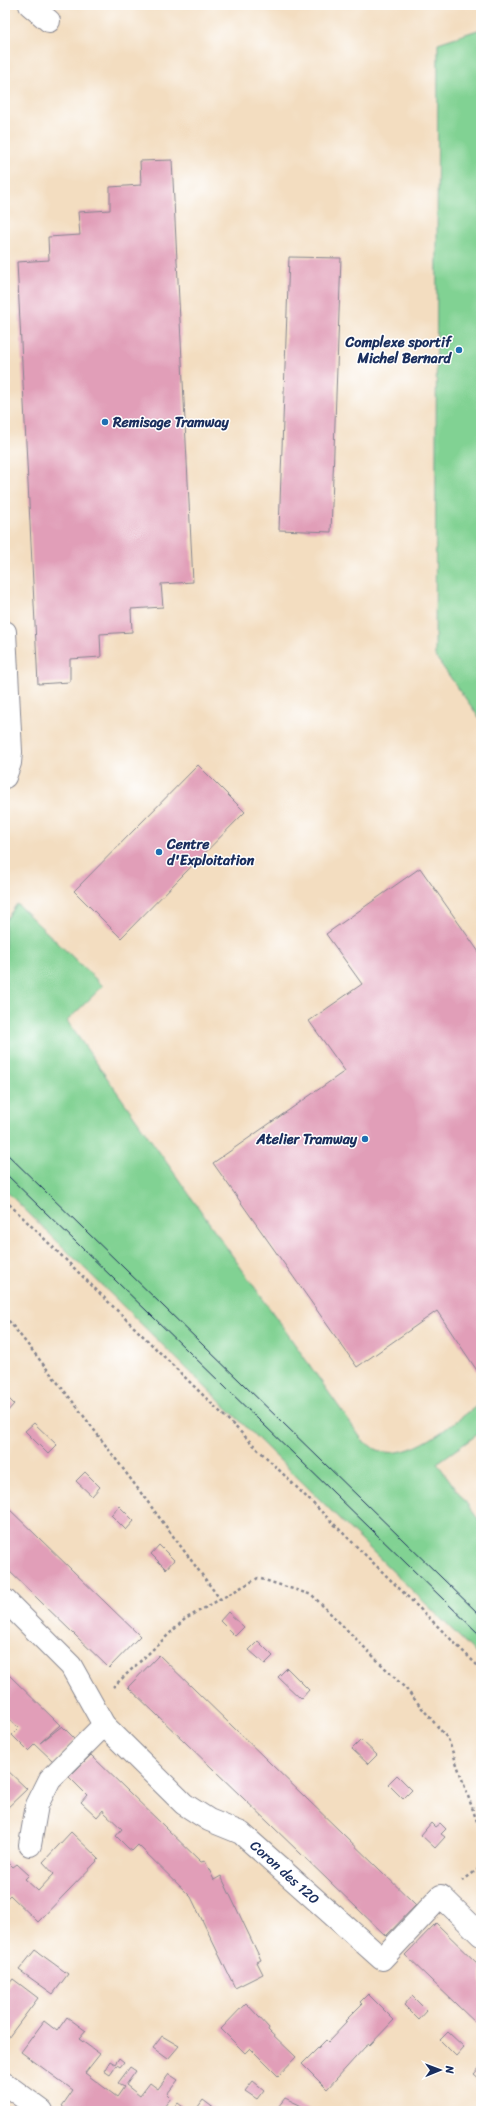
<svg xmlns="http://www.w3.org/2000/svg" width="486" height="2116" font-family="Sriracha,sans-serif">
<rect width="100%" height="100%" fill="#fff"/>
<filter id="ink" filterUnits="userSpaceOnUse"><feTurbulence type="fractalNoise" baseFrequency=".025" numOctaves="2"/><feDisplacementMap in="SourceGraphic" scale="8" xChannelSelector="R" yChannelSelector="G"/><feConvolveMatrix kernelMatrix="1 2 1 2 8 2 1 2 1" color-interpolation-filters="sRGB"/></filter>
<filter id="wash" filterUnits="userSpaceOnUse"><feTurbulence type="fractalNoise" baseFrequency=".012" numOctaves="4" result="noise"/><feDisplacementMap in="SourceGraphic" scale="16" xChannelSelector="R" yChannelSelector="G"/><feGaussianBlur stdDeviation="0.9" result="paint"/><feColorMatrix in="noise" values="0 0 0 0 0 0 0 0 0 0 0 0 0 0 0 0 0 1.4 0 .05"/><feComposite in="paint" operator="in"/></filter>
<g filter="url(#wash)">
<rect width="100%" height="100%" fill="#f3ddc0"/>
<g fill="#81d293" stroke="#4e8078">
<path d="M 481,29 L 481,720 L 435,656 L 438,43 Z"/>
<path d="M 17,904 L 103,986 L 67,1021 L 363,1441 C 369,1445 377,1451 385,1452 C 417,1457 456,1420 481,1403 L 481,1432 L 437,1463 L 481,1523 L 481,1658 L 5,1190 L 5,921 Z"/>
</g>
<g id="blocks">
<g fill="#e19eb8">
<path d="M 172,160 L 193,582 L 161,584 L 163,607 L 131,609 L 132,632 L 100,634 L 101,657 L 70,659 L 70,682 L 38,684 L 17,262 L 49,260 L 48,237 L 80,235 L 78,212 L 110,210 L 110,187 L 141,185 L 140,161 Z"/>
<path d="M 289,257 L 341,258 L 331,532 L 279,530 Z"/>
<path d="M 198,765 L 245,812 L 121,938 L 74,891 Z"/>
<path d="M 420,868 L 481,955 L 481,1370 L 478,1372 L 437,1311 L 357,1367 L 213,1163 L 345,1071 L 309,1021 L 362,984 L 326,934 Z"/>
<path d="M 5,1395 L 14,1404 L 6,1413 L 5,1412 Z"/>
<path d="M 34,1423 L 57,1445 L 48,1454 L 25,1431 Z"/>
<path d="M 85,1472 L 100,1487 L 92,1496 L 76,1481 Z"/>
<path d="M 5,1505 L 140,1636 L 109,1668 L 5,1567 Z"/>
<path d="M 119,1506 L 134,1521 L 126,1530 L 111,1515 Z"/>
<path d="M 159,1545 L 174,1560 L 166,1569 L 151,1554 Z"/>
<path d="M 228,1612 L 244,1627 L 235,1636 L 220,1621 Z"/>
<path d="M 258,1641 L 273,1656 L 265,1664 L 249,1650 Z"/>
<path d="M 159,1655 L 416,1905 L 386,1936 L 128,1687 Z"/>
<path d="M 287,1668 L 309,1690 L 301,1699 L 278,1677 Z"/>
<path d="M 5,1671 L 60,1725 L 40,1743 L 62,1726 L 75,1739 L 53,1761 L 35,1744 L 28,1751 L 12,1735 L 19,1728 L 5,1715 Z"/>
<path d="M 361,1740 L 377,1755 L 368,1764 L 352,1749 Z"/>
<path d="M 91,1755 L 201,1862 L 205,1861 L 214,1880 L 221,1876 L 261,1960 L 257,1962 L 263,1974 L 235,1988 L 191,1897 L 138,1845 L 132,1851 L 128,1848 L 116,1836 L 122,1829 L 104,1812 L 103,1810 L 97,1817 L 81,1802 L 87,1795 L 69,1777 Z"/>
<path d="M 5,1768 L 27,1789 L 5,1810 Z"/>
<path d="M 397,1775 L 412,1790 L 403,1799 L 388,1784 Z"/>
<path d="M 431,1823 L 435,1827 L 440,1823 L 446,1829 L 441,1834 L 445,1837 L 435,1848 L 421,1835 Z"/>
<path d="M 71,1832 L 99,1859 L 38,1922 L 10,1895 L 5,1900 L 5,1859 L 13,1867 L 17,1864 L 29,1875 L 25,1879 L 38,1891 L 54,1874 L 43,1862 Z"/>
<path d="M 436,1923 L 481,1967 L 481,2028 L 405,1955 Z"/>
<path d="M 35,1950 L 68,1974 L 53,1994 L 19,1970 Z"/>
<path d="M 13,1979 L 38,1998 L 8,2038 L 5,2035 L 5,1989 Z"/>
<path d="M 368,1994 L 394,2020 L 370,2045 L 369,2044 L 365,2047 L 327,2089 L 302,2064 L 326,2040 L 328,2042 L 347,2022 L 345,2021 L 362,2004 L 360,2002 Z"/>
<path d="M 412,1996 L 427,2011 L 419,2020 L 404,2005 Z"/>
<path d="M 246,2003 L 269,2028 L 268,2030 L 296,2057 L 278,2076 L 250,2048 L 245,2053 L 221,2029 Z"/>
<path d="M 67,2017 L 86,2031 L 79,2039 L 100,2054 L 85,2073 L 117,2097 L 124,2087 L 118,2083 L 130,2067 L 136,2071 L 126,2085 L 140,2096 L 150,2083 L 158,2089 L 169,2074 L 178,2080 L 167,2094 L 171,2098 L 161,2111 L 68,2111 L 62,2106 L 73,2090 L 21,2052 L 44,2021 L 57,2031 Z"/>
<path d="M 448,2032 L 464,2047 L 456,2056 L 440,2040 Z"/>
<path d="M 162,2036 L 179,2046 L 168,2059 L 153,2048 Z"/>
<path d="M 119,2058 L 124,2062 L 120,2067 L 117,2065 L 110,2075 L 104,2071 L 110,2061 L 115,2064 Z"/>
<path d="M 481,2066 L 481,2080 L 474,2074 Z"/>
<path d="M 253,2081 L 264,2090 L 257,2099 L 245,2091 Z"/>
<path d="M 285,2098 L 312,2111 L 275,2111 Z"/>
<path d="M 203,2100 L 215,2109 L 214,2111 L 195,2111 Z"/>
<path d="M 178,2103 L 188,2111 L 171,2111 Z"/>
</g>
</g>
</g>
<g filter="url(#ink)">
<use href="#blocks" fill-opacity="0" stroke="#87868f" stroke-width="1"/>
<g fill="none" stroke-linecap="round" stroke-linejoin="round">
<defs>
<g id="minor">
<path d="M 30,5 L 49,21"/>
<path d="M 5,632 L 11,752 L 10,763 L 5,777"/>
<path d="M 5,1600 L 71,1666 L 104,1725 L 184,1804 L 209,1820 L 241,1833 L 382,1959 L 441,1896 L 481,1935"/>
<path d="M 30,1845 L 37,1805 L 50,1779 L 104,1725"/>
<path d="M 5,2084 L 42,2111"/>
</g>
</defs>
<use href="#minor" stroke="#87868f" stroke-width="24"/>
<g stroke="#87868f" stroke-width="2.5" stroke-dasharray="3 3" stroke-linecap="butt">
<path d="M 5,1200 L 481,1669"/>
<path d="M 5,1316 L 77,1407 L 220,1599"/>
<path d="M 113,1687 L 185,1619 L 258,1578 L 312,1595 L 406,1689 L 448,1739 L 481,1833"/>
<path d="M 462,1881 L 481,1867"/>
</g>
<use href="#minor" stroke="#fff" stroke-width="22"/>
<g stroke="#1b2f5e" stroke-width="1">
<path d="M 5,1152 L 481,1616"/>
<path d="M 5,1173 L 481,1636"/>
</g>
</g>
</g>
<g fill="#1f6fb2" stroke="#fff" stroke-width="1.5">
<circle cx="459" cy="350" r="4"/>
<circle cx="105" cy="422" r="4"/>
<circle cx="159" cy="852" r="4"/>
<circle cx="365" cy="1139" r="4"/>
</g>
<g text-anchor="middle" stroke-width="3" stroke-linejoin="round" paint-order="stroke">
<g font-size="14" font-weight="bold" fill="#1b2f5e" stroke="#fff" text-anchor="end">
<text x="451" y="347">Complexe sportif<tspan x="451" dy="16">Michel Bernard</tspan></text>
<text x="113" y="427" text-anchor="start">Remisage Tramway</text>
<text x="167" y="849" text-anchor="start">Centre<tspan x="167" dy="16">d'Exploitation</tspan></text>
<text x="357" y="1144">Atelier Tramway</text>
</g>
<g font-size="14" fill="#1b2f5e" stroke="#fff">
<text transform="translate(285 1872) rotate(42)" y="5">Coron des 120</text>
</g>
</g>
<rect width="486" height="2116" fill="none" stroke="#fff" stroke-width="20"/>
<g transform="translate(440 2070) rotate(89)" stroke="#ffffff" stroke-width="3" paint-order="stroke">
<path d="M0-3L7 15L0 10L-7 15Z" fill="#1b2f5e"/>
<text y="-6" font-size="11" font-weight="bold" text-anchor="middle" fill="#1b2f5e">N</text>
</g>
</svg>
